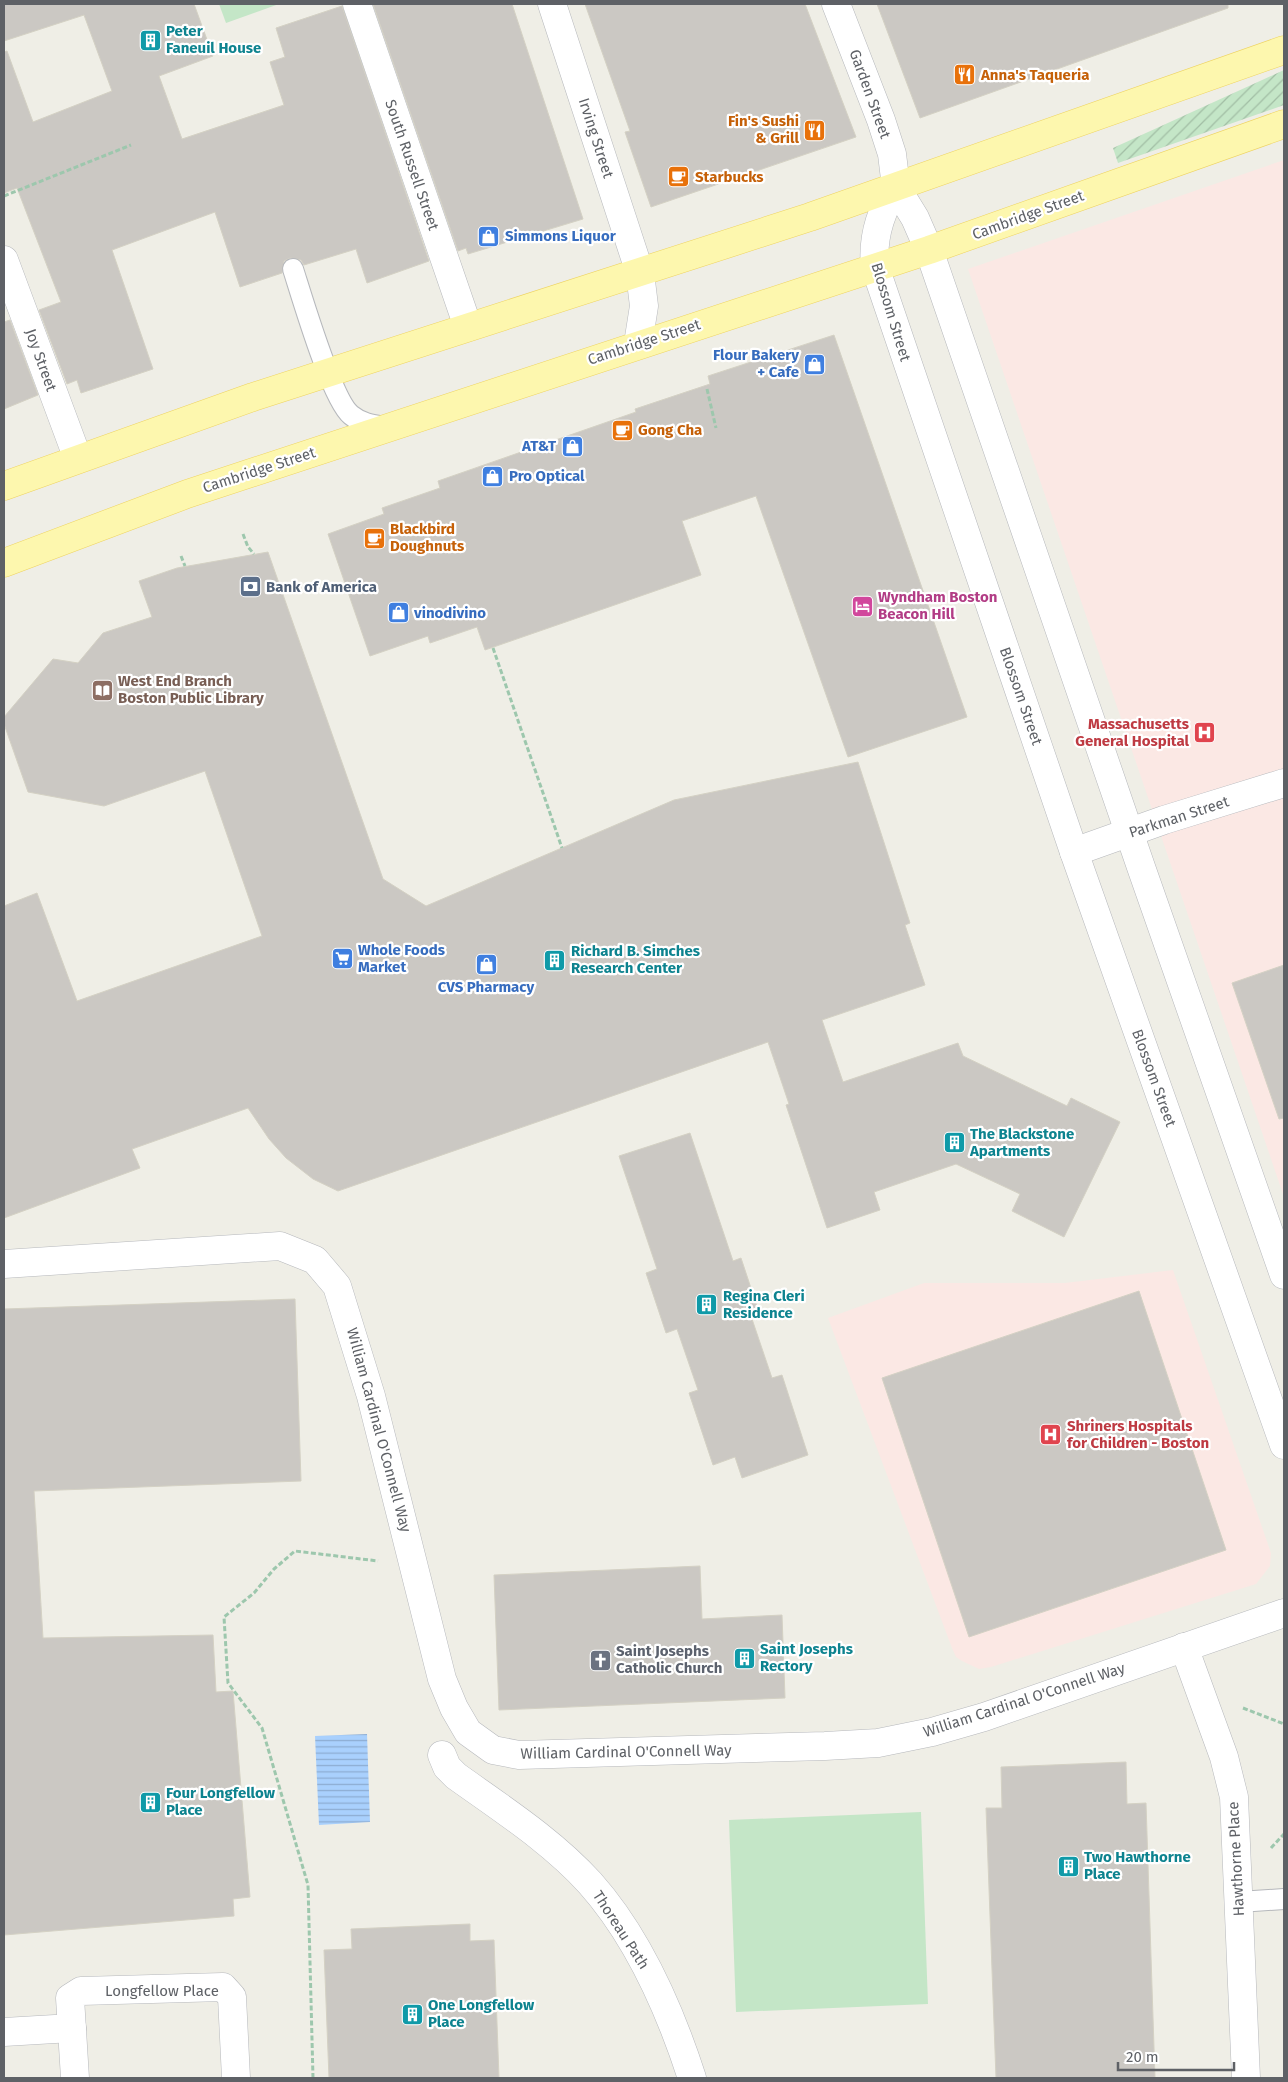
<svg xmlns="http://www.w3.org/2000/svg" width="1288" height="2082" font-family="'Fira Sans',sans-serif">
<defs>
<pattern id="garden-furrows" width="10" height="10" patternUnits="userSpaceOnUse" patternTransform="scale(1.25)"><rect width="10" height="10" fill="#c4e6c7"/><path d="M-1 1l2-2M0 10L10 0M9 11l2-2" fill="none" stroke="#a2bea5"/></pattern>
<pattern id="water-rules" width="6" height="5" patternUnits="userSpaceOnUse" patternTransform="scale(1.25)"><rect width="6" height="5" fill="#a9d0fd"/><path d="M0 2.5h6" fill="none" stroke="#8dacd1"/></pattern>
</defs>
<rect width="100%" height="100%" fill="#efeee6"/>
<g fill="#fbe8e4">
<path d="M 1284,160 L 1284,1197 L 968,269 Z"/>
<path d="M 1173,1270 L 1271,1553 L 1270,1566 L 1256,1584 L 991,1667 L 979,1669 L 962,1661 L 956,1657 L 952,1648 L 828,1318 L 924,1283 L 1065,1283 Z"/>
</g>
<g fill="#c4e6c7">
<path d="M 219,4 L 279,4 L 226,23 Z"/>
<path d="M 921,1812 L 928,2004 L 736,2012 L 729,1820 Z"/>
</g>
<path fill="url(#garden-furrows)" d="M 1284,70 L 1284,105 L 1118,163 L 1113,148 Z"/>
<path fill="url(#water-rules)" d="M 367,1734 L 370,1822 L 319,1825 L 315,1736 Z"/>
<g fill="#cbc8c3" stroke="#d4d1c4">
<path d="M 4,4 L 194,4 L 213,56 L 159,76 L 182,139 L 284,105 L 270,62 L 285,57 L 276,28 L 342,6 L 429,261 L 367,283 L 356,249 L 304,265 L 301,260 L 290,258 L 284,261 L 282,273 L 240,287 L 215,212 L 112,250 L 153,369 L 81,393 L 77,380 L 67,384 L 39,310 L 61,302 L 17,188 L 4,193 L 4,52 L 7,51 L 33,122 L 112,91 L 84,15 L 4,41 Z"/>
<path d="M 373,4 L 512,4 L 583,219 L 468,254 L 466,248 L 458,251 Z"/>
<path d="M 585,4 L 805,4 L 856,137 L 651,207 L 625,132 L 630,131 Z"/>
<path d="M 877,4 L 1228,4 L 1228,8 L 920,118 Z"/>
<path d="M 10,320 L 38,395 L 4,409 L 4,322 Z"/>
<path d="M 834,335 L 967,717 L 848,757 L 756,496 L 682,521 L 701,575 L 485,650 L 477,627 L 430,643 L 428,636 L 370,656 L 328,534 L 384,514 L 382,508 L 440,488 L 438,481 L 636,412 L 635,409 L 710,384 L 708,376 Z"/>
<path d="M 268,552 L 383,879 L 426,906 L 674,800 L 858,762 L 910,923 L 905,925 L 925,985 L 822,1020 L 843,1082 L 958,1043 L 963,1056 L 1067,1106 L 1071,1098 L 1120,1122 L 1064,1237 L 1012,1211 L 1020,1194 L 956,1164 L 874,1192 L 880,1210 L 827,1228 L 786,1105 L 789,1104 L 768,1042 L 338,1191 L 313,1179 L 286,1158 L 269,1139 L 248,1108 L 132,1149 L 140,1168 L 4,1218 L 4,906 L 37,893 L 77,1001 L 262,936 L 205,771 L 104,806 L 28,792 L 4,724 L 4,717 L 53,659 L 78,663 L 103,633 L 152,617 L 139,581 L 177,568 Z"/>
<path d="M 1284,965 L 1284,1118 L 1279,1119 L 1232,983 Z"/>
<path d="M 690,1133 L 733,1261 L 741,1258 L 748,1279 L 759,1313 L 751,1316 L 772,1378 L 782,1375 L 808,1455 L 742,1478 L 735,1457 L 713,1465 L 689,1393 L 698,1390 L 677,1329 L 666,1333 L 646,1273 L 657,1269 L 619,1156 Z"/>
<path d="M 1139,1291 L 1226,1550 L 969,1637 L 882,1378 Z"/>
<path d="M 295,1299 L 301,1481 L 34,1491 L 43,1638 L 213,1635 L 216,1692 L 233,1691 L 250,1897 L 233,1899 L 234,1916 L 4,1935 L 4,1309 Z"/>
<path d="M 700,1566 L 702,1619 L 782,1615 L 785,1698 L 499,1710 L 494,1575 Z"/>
<path d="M 1126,1762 L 1127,1804 L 1146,1803 L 1155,2078 L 996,2078 L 986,1808 L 1002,1808 L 1001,1767 Z"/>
<path d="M 470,1924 L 470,1941 L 494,1940 L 499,2078 L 329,2078 L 324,1950 L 352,1949 L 351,1929 Z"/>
</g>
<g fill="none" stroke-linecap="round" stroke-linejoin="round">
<defs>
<g id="lane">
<path d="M 293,269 C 302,297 332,400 351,415 C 362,424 373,425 387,427"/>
<path d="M 1239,1902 L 1284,1899"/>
</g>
<g id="street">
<path d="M 357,4 L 468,327"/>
<path d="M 552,4 L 640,273 L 644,306 L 638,344"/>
<path d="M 836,4 L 881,120 L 892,154 L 896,187 L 915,218 L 929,250 L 1141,867 L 1284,1275"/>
<path d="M 896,187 C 880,212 872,238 875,267 L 1074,852 L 1284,1445"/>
<path d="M 4,260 L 78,459"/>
<path d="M 1074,852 L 1164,820 L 1284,783"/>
<path d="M 4,1264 L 280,1246 L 315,1260 L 337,1286 L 371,1396 L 442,1679 L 454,1708 L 468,1732 L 493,1750 L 519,1755 L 825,1746 L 878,1743 L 932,1732 L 984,1717 L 1284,1613"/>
<path d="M 1184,1647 L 1224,1757 L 1234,1797 L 1246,2078"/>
<path d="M 442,1755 L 447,1767 L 456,1776 C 502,1809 552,1841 590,1883 C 639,1938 670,2010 692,2078"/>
<path d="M 4,2032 L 72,2028"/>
<path d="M 75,2078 L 70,1998 L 81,1991 L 223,1987 L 232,1997 L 236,2078"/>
</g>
<g id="primary">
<path d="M 4,486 L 253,397 L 810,217 L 1284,50"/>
<path d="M 4,563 L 187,494 L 929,250 L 1284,124"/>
</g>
</defs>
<use href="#lane" stroke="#b6b8bc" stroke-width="22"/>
<use href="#street" stroke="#b6b8bc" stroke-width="29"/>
<use href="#primary" stroke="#eed361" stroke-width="29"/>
<g stroke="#9dc7ad" stroke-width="3" stroke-dasharray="5 2.5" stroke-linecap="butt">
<path d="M 4,196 L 131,145"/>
<path d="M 707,389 L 716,428"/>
<path d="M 243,534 L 248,547 L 254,554"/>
<path d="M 181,556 L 185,566"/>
<path d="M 493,648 L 562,848"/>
<path d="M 1243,1708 L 1284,1724"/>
<path d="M 1271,1848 L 1284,1834"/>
<path d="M 313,2078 L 308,1885 L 262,1728 L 228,1683 L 224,1617 L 254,1593 L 274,1569 L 295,1551 L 378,1561"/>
</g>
<use href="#lane" stroke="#fff" stroke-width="20"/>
<use href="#street" stroke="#fff" stroke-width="28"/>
<use href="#primary" stroke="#fdf7ae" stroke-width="28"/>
</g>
<defs>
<symbol id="building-square" viewBox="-11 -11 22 22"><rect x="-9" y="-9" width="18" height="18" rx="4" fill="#0f9aa8" stroke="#fff"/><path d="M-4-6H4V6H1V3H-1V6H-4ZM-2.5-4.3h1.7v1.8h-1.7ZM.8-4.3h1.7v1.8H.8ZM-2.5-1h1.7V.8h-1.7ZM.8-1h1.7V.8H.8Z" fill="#fff"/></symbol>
<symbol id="restaurant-square" viewBox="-11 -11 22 22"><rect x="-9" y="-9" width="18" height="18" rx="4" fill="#e8710a" stroke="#fff"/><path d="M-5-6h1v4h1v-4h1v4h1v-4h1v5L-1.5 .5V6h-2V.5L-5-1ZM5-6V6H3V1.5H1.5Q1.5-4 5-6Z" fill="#fff"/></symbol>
<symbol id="cafe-square" viewBox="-11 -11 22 22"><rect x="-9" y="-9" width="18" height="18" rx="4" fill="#e8710a" stroke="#fff"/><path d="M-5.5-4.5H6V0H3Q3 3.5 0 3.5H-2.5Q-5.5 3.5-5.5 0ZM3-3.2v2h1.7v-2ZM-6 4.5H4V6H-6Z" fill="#fff"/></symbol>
<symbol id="shop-square" viewBox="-11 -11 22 22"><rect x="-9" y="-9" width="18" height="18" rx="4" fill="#3f7fe0" stroke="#fff"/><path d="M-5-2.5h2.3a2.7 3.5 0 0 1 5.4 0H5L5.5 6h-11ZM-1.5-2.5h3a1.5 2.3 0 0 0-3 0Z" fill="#fff"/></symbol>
<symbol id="bank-square" viewBox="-11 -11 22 22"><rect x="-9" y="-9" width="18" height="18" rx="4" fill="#5c6f8a" stroke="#fff"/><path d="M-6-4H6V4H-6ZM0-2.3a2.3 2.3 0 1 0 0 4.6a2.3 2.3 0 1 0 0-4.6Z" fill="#fff"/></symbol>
<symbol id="hotel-square" viewBox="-11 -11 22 22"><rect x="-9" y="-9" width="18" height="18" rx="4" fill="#d1479c" stroke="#fff"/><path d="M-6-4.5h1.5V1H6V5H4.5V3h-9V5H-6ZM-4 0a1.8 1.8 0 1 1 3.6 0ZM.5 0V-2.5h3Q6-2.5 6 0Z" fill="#fff"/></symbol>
<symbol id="library-square" viewBox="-11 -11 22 22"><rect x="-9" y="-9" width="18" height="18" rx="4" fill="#8d6e63" stroke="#fff"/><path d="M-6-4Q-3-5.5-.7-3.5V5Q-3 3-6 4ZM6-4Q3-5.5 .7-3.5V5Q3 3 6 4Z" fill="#fff"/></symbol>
<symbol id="hospital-square" viewBox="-11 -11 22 22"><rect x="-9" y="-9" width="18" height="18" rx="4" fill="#e0444e" stroke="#fff"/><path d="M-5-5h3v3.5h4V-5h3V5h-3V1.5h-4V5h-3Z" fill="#fff"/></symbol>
<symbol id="supermarket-square" viewBox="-11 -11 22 22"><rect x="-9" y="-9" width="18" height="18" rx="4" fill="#3f7fe0" stroke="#fff"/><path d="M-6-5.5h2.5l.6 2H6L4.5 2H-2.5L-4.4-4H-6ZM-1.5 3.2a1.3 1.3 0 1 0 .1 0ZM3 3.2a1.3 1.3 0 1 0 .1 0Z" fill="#fff"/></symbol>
<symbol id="church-square" viewBox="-11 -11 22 22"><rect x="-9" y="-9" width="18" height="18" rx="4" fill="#6b7280" stroke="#fff"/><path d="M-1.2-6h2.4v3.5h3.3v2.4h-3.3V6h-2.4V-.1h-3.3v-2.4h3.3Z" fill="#fff"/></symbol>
</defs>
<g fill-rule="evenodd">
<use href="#building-square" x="138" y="28" width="25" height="25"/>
<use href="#restaurant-square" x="952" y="62" width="25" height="25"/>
<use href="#restaurant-square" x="802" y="118" width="25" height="25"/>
<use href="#cafe-square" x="666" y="164" width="25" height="25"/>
<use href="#shop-square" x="476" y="224" width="25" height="25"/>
<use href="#shop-square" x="802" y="352" width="25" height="25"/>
<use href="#cafe-square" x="610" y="418" width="25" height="25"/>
<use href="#shop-square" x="560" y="434" width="25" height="25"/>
<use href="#shop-square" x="480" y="464" width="25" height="25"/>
<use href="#cafe-square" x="362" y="526" width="25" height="25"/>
<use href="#bank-square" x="238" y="574" width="25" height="25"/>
<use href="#hotel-square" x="850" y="594" width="25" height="25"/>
<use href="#shop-square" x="386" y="600" width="25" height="25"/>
<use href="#library-square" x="90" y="678" width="25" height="25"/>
<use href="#hospital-square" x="1192" y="720" width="25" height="25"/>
<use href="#supermarket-square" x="330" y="946" width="25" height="25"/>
<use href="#building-square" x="542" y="948" width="25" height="25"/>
<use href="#shop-square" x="474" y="952" width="25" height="25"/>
<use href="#building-square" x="942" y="1130" width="25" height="25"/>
<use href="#building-square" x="694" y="1292" width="25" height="25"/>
<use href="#hospital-square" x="1038" y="1422" width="25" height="25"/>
<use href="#building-square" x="732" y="1646" width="25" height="25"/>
<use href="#church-square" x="588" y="1648" width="25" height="25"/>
<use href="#building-square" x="138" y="1790" width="25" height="25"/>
<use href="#building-square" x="1056" y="1854" width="25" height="25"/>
<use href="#building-square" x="400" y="2002" width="25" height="25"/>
</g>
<g text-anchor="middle" stroke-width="4.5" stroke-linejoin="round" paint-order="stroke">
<g font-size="15" font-weight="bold" fill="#0d838f" stroke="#fff" text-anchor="start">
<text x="166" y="36">Peter<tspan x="166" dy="17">Faneuil House</tspan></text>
<text x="571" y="956">Richard B. Simches<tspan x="571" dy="17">Research Center</tspan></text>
<text x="970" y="1139">The Blackstone<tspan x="970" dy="17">Apartments</tspan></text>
<text x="723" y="1301">Regina Cleri<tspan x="723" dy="17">Residence</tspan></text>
<text x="760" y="1654">Saint Josephs<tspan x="760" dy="17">Rectory</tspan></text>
<text x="166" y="1798">Four Longfellow<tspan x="166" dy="17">Place</tspan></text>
<text x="1084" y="1862">Two Hawthorne<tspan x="1084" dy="17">Place</tspan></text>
<text x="428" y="2010">One Longfellow<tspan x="428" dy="17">Place</tspan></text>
</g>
<g font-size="15" font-weight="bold" fill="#c56008" stroke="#fff" text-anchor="start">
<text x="981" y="80">Anna's Taqueria</text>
<text x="799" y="126" text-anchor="end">Fin's Sushi<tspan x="799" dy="17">&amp; Grill</tspan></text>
<text x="695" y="182">Starbucks</text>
<text x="638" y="435">Gong Cha</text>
<text x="390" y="534">Blackbird<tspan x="390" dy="17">Doughnuts</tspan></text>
</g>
<g font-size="15" fill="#5e6166" stroke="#fff">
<text transform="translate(870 94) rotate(70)" y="5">Garden Street</text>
<text transform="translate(596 138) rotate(72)" y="5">Irving Street</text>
<text transform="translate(412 165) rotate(71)" y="5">South Russell Street</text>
<text transform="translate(1028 215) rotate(-20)" y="5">Cambridge Street</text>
<text transform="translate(891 312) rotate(73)" y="5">Blossom Street</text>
<text transform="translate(644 342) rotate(-18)" y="5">Cambridge Street</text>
<text transform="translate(41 360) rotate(70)" y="5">Joy Street</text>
<text transform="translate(259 470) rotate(-18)" y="5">Cambridge Street</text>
<text transform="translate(1021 696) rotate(71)" y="5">Blossom Street</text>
<text transform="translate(1179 817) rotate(-18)" y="5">Parkman Street</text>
<text transform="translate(1154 1078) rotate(70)" y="5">Blossom Street</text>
<text transform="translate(379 1430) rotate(75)" y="5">William Cardinal O'Connell Way</text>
<text transform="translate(1024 1700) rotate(-18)" y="5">William Cardinal O'Connell Way</text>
<text transform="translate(626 1752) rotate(-1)" y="5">William Cardinal O'Connell Way</text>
<text transform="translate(1236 1859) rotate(-93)" y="5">Hawthorne Place</text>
<text transform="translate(621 1930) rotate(57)" y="5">Thoreau Path</text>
<text x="162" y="1996">Longfellow Place</text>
</g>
<g font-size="15" font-weight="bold" fill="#366cbe" stroke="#fff" text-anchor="start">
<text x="505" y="241">Simmons Liquor</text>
<text x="799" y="360" text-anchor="end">Flour Bakery<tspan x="799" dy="17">+ Cafe</tspan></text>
<text x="556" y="451" text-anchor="end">AT&amp;T</text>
<text x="509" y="481">Pro Optical</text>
<text x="414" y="618">vinodivino</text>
<text x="358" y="955">Whole Foods<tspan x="358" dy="17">Market</tspan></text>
<text x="486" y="992" text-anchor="middle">CVS Pharmacy</text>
</g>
<g font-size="15" font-weight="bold" fill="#4e5e75" stroke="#fff" text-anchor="start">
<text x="266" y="592">Bank of America</text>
</g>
<g font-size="15" font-weight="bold" fill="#b23c85" stroke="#fff" text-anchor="start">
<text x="878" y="602">Wyndham Boston<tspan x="878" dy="17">Beacon Hill</tspan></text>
</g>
<g font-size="15" font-weight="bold" fill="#785e54" stroke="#fff" text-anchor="start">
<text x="118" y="686">West End Branch<tspan x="118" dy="17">Boston Public Library</tspan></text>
</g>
<g font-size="15" font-weight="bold" fill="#be3a42" stroke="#fff" text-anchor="end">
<text x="1189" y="729">Massachusetts<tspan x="1189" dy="17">General Hospital</tspan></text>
<text x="1067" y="1431" text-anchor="start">Shriners Hospitals<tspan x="1067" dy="17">for Children - Boston</tspan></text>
</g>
<g font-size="15" font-weight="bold" fill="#5b616d" stroke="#fff" text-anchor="start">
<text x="616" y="1656">Saint Josephs<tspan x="616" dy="17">Catholic Church</tspan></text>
</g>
</g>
<rect width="1288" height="2082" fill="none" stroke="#5e6166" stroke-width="10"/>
<path d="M1118 2062v8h116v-8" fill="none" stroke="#5e6166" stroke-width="2.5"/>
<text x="1126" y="2062" font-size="15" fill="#5e6166" stroke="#ffffff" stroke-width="4" paint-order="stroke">20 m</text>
</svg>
